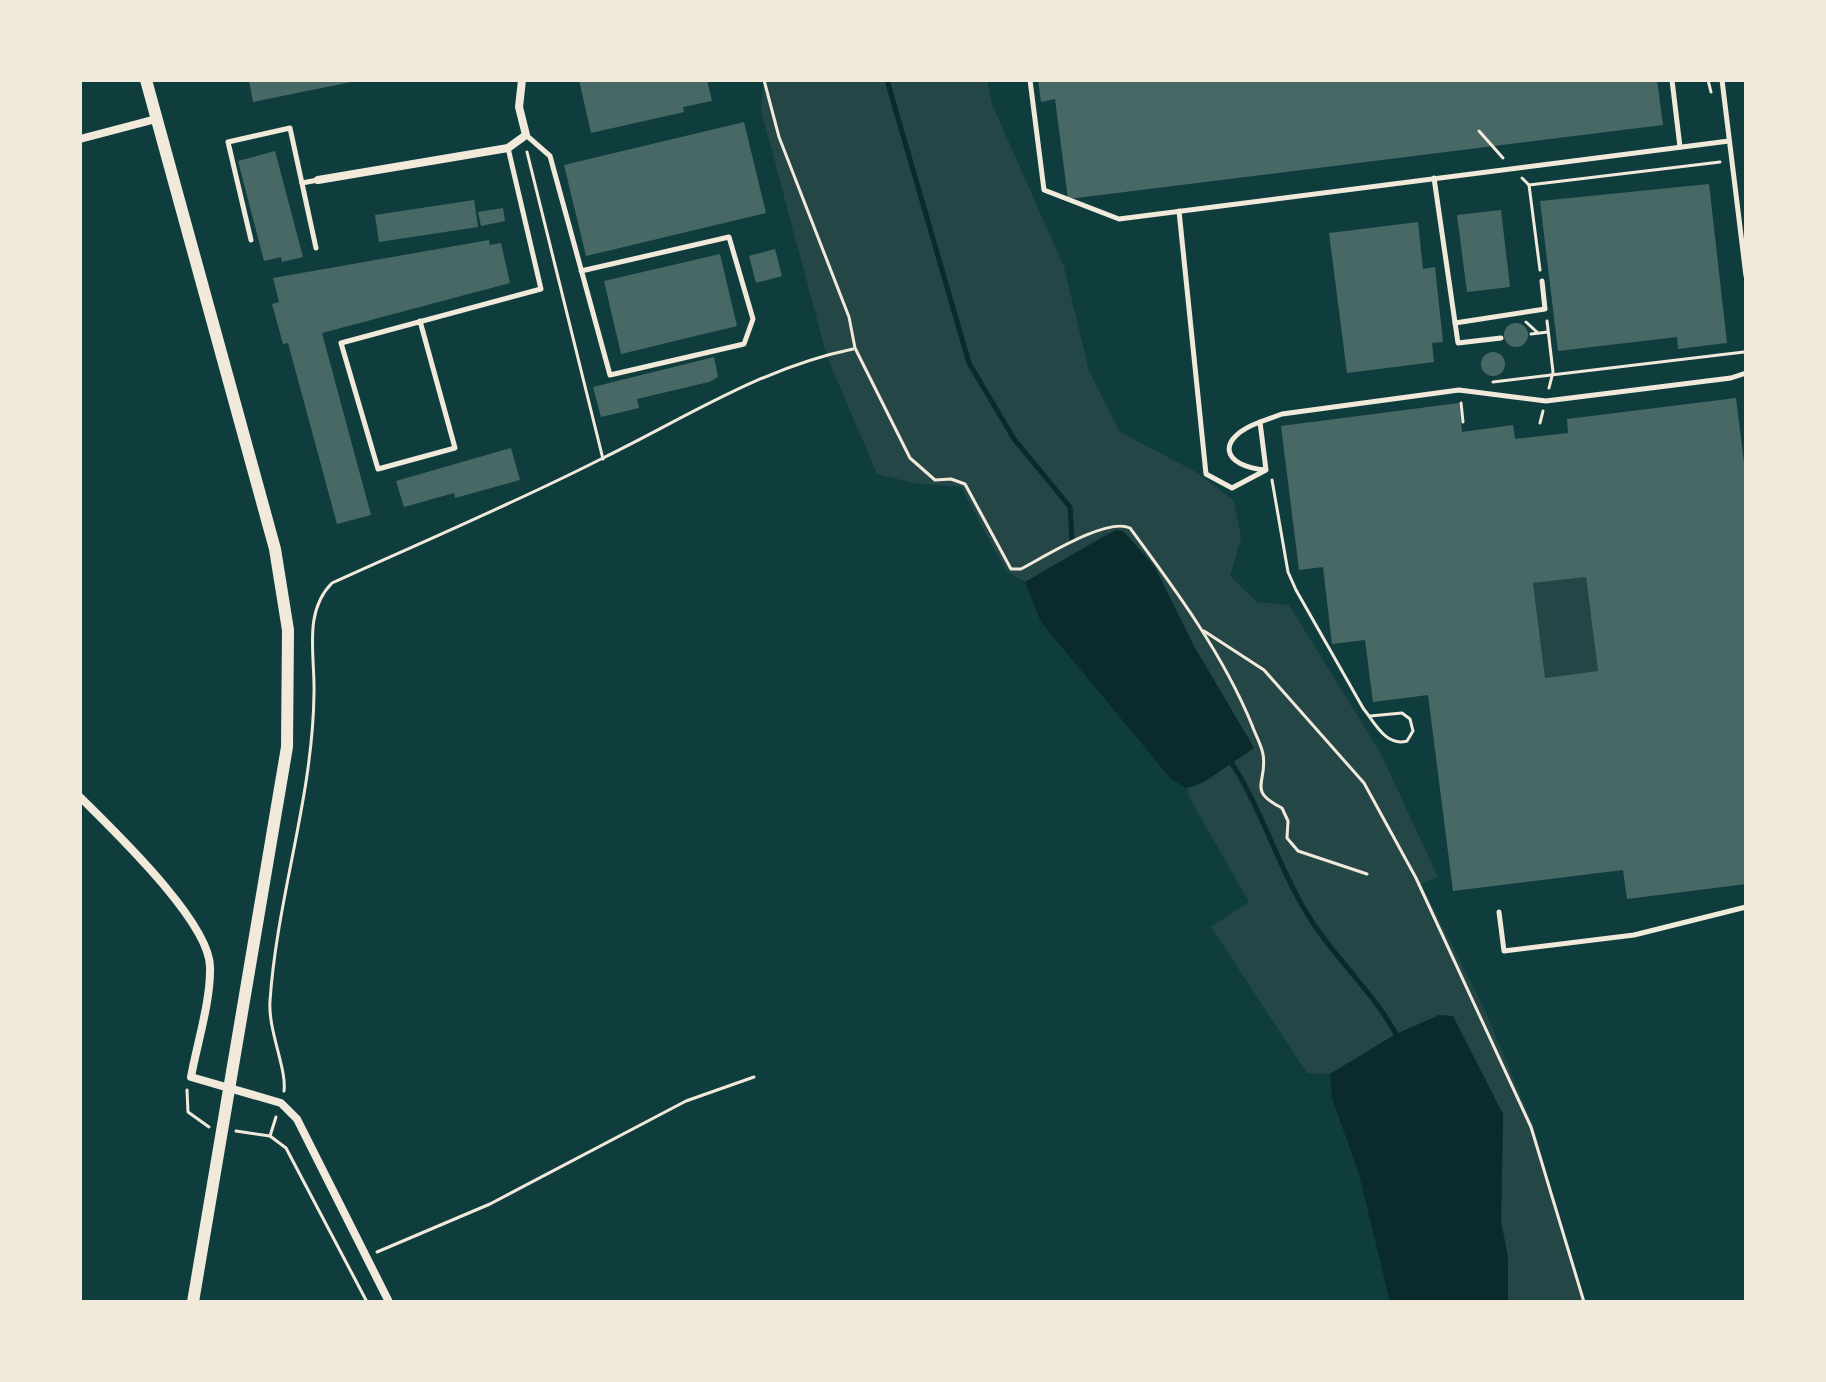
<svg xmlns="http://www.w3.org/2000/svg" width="1826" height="1382" font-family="'Alegreya Sans',sans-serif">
<rect width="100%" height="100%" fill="#0f3d3e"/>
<g fill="#244646">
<path d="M 764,80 L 987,80 L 992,104 L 1064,267 L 1089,371 L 1120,432 L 1196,472 L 1234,501 L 1241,538 L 1230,576 L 1257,602 L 1289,605 L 1380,752 L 1438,877 L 1421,884 L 1484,1008 L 1533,1125 L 1583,1302 L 1508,1302 L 1508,1258 L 1501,1221 L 1503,1115 L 1396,1034 L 1330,1074 L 1307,1073 L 1211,927 L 1249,902 L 1189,797 L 1187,788 L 1204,782 L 1254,748 L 1195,648 L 1154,565 L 1123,531 L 1108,533 L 1025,582 L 1006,571 L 961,487 L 913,483 L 877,474 L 827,357 L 761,110 Z"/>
<path d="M 1586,577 L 1598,671 L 1545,678 L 1533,583 Z"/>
</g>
<g fill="#0a2a2b">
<path d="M 1116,530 L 1123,531 L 1154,566 L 1195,648 L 1254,748 L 1204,782 L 1187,788 L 1171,779 L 1041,622 L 1025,582 Z"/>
<path d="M 1439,1015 L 1453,1016 L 1503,1114 L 1501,1221 L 1508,1258 L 1508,1302 L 1390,1302 L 1359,1174 L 1332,1098 L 1330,1074 L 1396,1034 Z"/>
</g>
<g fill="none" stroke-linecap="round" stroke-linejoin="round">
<g stroke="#0a2a2b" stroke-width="5">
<path d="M 887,80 L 969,363 L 1014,439 L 1070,507 L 1072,540"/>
<path d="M 1231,762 C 1265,814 1280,875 1315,926 C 1340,963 1374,994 1396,1034"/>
</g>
</g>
<g fill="#486865" fill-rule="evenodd">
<path d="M 249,80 L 356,80 L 356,81 L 253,102 Z"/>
<path d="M 579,80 L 707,80 L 712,101 L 683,107 L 684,112 L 591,133 Z"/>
<path d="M 1038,80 L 1657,80 L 1663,125 L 1068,199 L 1055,99 L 1041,102 Z"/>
<path d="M 744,122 L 766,213 L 586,256 L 564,165 Z"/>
<path d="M 275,151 L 303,257 L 282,262 L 281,257 L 264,261 L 238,161 Z"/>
<path d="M 1709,184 L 1727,343 L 1678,349 L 1677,337 L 1558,351 L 1540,201 Z"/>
<path d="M 474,200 L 478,227 L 379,242 L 375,215 Z"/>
<path d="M 503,208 L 505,221 L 481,226 L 478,212 Z"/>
<path d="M 1501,210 L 1510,287 L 1467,292 L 1457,215 Z"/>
<path d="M 1418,222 L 1423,269 L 1435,267 L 1443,342 L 1432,343 L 1434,362 L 1347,373 L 1329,233 Z"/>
<path d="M 489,240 L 490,245 L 501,243 L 510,283 L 322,333 L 371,515 L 337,524 L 288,343 L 283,344 L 272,304 L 279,302 L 273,278 Z"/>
<path d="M 775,249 L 782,276 L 756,283 L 749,256 Z"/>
<path d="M 720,254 L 737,326 L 621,354 L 604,281 Z"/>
<circle cx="1516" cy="335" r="12"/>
<circle cx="1493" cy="364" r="12"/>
<path d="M 714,357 L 718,377 L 709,382 L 637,399 L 639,408 L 601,417 L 593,387 Z"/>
<path d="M 1736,398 L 1746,479 L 1746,884 L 1627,899 L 1623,870 L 1453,891 L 1428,695 L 1373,702 L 1365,640 L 1332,644 L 1323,567 L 1299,570 L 1281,426 L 1459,403 L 1462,432 L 1513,425 L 1515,439 L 1568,433 L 1567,419 ZM 1586,577 L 1598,671 L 1545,678 L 1533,583 Z"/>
<path d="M 511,448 L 520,480 L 455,498 L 454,493 L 404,507 L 396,481 Z"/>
</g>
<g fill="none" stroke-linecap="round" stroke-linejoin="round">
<g stroke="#f1e9da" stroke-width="3">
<path d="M 764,80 L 779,137 L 849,317 L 855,348 L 910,458 L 935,480 L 951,479 L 965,484 L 1011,569 L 1021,569 C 1044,557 1107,517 1130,528 C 1175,589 1223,654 1252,725 C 1255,734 1261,744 1263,754 C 1268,783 1246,790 1282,808 L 1288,821 L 1287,838 L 1298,851 L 1367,874"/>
<path d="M 1708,80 L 1711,92"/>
<path d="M 1479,131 L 1503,158"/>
<path d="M 527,152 L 603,459"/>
<path d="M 1522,178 L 1529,185 L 1540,270"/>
<path d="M 1529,185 L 1720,162"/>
<path d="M 1547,321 L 1553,372 L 1549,388"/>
<path d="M 1526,322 L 1538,333"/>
<path d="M 1531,334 L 1548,332"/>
<path d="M 1493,382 L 1744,352"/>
<path d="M 1461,403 L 1463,422"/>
<path d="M 1540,423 L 1543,411"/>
<path d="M 1272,480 L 1288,572 L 1296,590 L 1363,708 C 1375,723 1386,747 1407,741 L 1413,731 L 1410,719 L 1402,713 L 1370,716"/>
<path d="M 1204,631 L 1264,670 L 1364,783 L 1416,878 L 1531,1127 L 1584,1302"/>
<path d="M 187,1090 L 188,1112 L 209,1127"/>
<path d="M 284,1091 C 287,1069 268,1031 270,1001 C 277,897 313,797 314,693 C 315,655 303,612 332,583 C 422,542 515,503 603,458 C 687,417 761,368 853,349"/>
<path d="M 236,1131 L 270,1136 L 286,1148 L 367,1302"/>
<path d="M 270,1136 L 276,1117"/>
<path d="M 377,1252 L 490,1204 L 686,1101 L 754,1077"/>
</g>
<g stroke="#f1e9da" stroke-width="5">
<path d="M 1030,80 L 1044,190 L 1119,219 L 1729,141"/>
<path d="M 1672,80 L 1680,147"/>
<path d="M 1722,80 L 1746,276"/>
<path d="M 526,135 L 550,156 L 610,375 L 744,344 L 753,319 L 729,237 L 581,271"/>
<path d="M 1434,178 L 1458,343 L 1501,338"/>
<path d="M 302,183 L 318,180"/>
<path d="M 1179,211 L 1206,474 L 1232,488 L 1266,470 L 1260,422 C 1216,438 1220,466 1266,470"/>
<path d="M 251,240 L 228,142 L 290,128 L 316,248"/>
<path d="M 420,321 L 455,448 L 378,469 L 341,343 L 541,289 L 508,148"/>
<path d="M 1455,323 L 1545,309 L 1542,281"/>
<path d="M 1260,422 L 1282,414 L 1459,390 L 1546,401 L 1731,378 L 1746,373"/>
<path d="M 1499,912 L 1504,951 L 1634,935 L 1746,907"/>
</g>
<g stroke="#f1e9da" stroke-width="8">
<path d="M 80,139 L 156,119"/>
<path d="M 318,180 L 508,148 L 526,135 L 519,107 L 522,80"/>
<path d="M 80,797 C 113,830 210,922 210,967 C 211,1000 197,1044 191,1077 L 281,1103 L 297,1119 L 389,1302"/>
</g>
<path stroke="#f1e9da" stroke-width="12" d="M 146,80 L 275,549 L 288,630 L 287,747 L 193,1302"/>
</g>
<rect width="1826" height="1382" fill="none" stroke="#f1e9da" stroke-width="164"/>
</svg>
